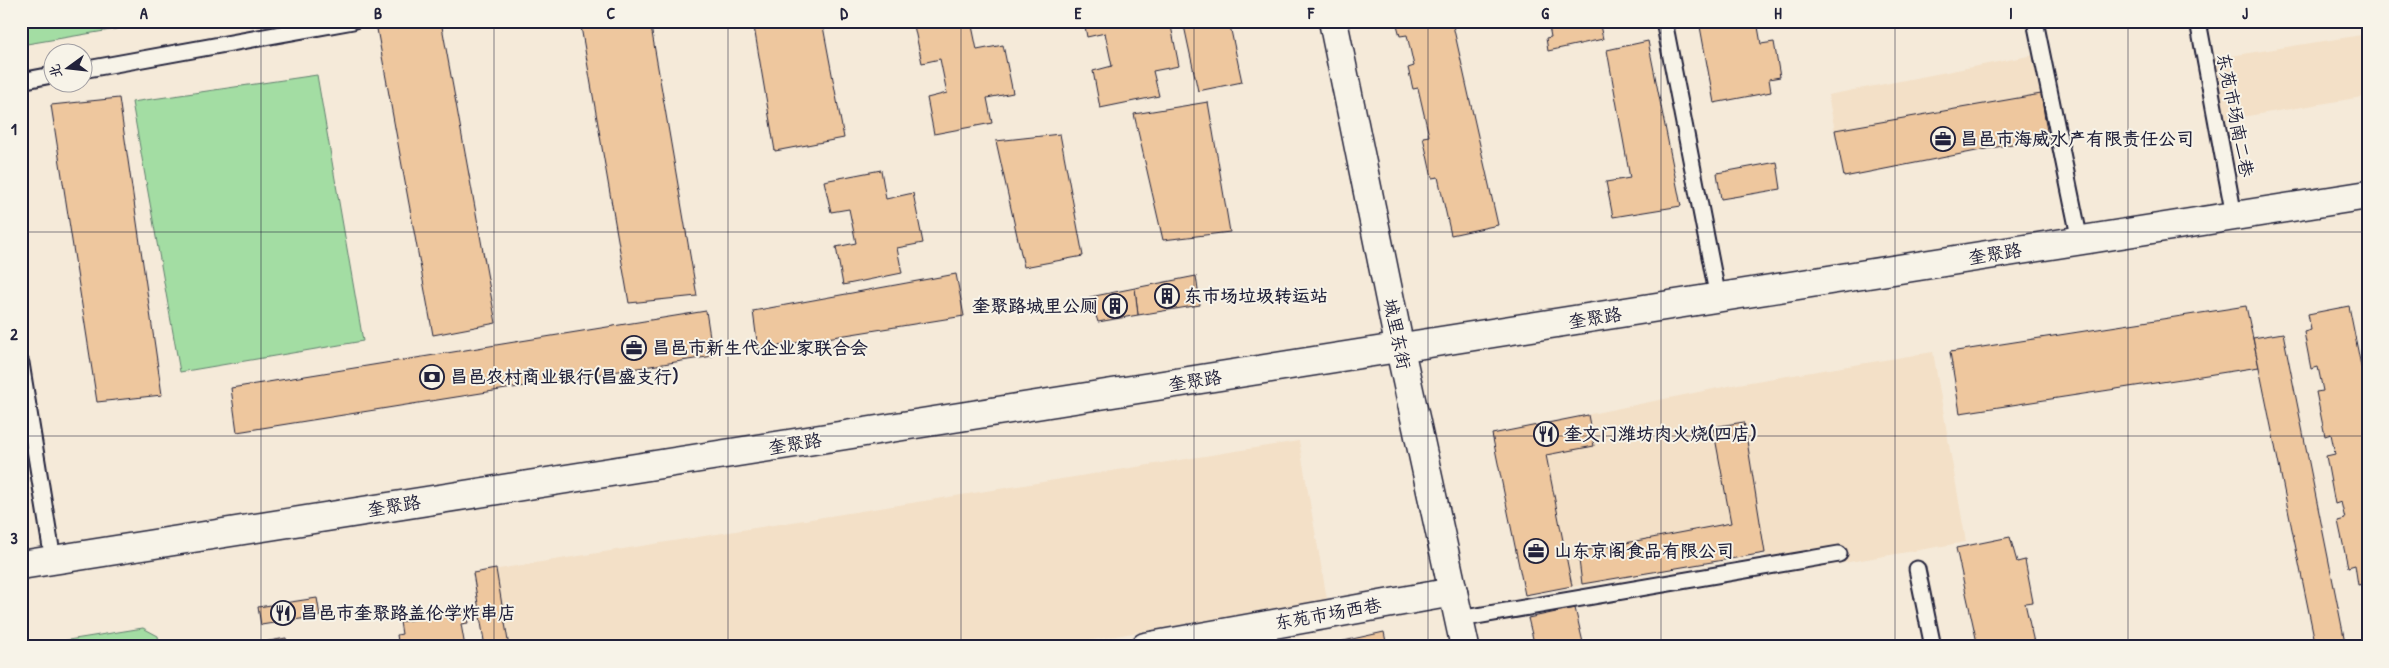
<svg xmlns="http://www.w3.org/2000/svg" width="2389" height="668" font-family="'Patrick Hand','LXGW WenKai TC',sans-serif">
<rect width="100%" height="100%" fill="#f5ead9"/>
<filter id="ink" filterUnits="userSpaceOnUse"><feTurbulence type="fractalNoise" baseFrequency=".02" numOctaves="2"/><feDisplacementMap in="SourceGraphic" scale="10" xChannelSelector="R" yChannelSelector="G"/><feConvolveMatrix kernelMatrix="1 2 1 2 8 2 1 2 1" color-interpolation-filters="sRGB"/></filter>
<g filter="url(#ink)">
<g fill="#f3e0c7">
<path d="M 2368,34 L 2368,96 L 2224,120 L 2212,59 Z"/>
<path d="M 2034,55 L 2048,137 L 1844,177 L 1828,95 Z"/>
<path d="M 1933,352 L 1966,542 L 1768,576 L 1765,553 L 1525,595 L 1492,434 L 1738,384 Z"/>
<path d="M 1299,441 L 1327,599 L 1053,647 L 485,647 L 473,573 Z"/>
</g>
<g fill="#a3dda3" stroke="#62806f">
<path d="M 21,21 L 140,21 L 140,25 L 21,45 Z"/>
<path d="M 317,75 L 363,341 L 180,372 L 132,102 Z"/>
<path d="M 143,628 L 158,636 L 160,647 L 25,647 Z"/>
</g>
<g fill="#eec79e" stroke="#22223b">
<path d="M 418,21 L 441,21 L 496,323 L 433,335 L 377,29 Z"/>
<path d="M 580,21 L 650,21 L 697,296 L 629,303 Z"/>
<path d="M 753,21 L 822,21 L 844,138 L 775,151 Z"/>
<path d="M 913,21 L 971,21 L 977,50 L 1003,45 L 1013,93 L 987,98 L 992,123 L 934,134 L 927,98 L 947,93 L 940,59 L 922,63 Z"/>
<path d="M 1084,21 L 1142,21 L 1142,23 L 1170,21 L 1179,66 L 1153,71 L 1159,96 L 1100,108 L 1093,71 L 1112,66 L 1105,33 L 1087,37 Z"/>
<path d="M 1183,21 L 1229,21 L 1242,82 L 1198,91 Z"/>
<path d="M 1396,21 L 1452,21 L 1498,225 L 1451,235 L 1438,177 L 1432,178 L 1423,137 L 1429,136 L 1418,88 L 1413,89 L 1408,68 L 1414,66 L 1407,35 L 1400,36 Z"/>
<path d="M 1548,21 L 1599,21 L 1603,39 L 1548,51 L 1546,38 L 1551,37 Z"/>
<path d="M 1699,21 L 1757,21 L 1761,44 L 1774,42 L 1780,77 L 1769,79 L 1771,92 L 1714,103 Z"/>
<path d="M 1648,41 L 1681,206 L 1613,217 L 1606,182 L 1630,178 L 1607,50 Z"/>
<path d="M 2041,94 L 2048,137 L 1844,177 L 1835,130 Z"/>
<path d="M 119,98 L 162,395 L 97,402 L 51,105 Z"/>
<path d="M 1208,102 L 1230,232 L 1163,240 L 1134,114 Z"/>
<path d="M 1060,134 L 1083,256 L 1024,267 L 996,141 Z"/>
<path d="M 1777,162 L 1781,189 L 1721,199 L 1717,173 Z"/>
<path d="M 881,170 L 886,199 L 913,193 L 923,243 L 897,248 L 902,273 L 843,285 L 836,247 L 856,243 L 849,209 L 831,212 L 824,181 Z"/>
<path d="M 956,274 L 964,316 L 758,349 L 753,311 Z"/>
<path d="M 1196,276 L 1200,305 L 1138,315 L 1135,288 Z"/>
<path d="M 1135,288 L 1138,315 L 1098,322 L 1090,297 Z"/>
<path d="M 2246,306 L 2259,367 L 1960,413 L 1950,352 Z"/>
<path d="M 2349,306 L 2368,401 L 2368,583 L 2358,585 L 2355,565 L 2348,567 L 2338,521 L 2345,519 L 2341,502 L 2335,504 L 2326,456 L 2335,454 L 2331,434 L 2325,436 L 2316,392 L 2323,391 L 2318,367 L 2311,369 L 2304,332 L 2311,330 L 2308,314 Z"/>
<path d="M 706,311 L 713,356 L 237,432 L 231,388 Z"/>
<path d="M 2283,333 L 2346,647 L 2316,647 L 2253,338 Z"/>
<path d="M 1588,415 L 1594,446 L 1546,455 L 1572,586 L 1525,595 L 1492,434 Z"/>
<path d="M 1744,422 L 1765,553 L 1582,584 L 1578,552 L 1731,523 L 1713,427 Z"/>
<path d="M 2010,537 L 2017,562 L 2025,560 L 2033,602 L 2025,603 L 2035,647 L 1978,647 L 1956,548 Z"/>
<path d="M 496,569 L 509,647 L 485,647 L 473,573 Z"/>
<path d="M 317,598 L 320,616 L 261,625 L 258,607 Z"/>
<path d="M 1575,608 L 1584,647 L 1535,647 L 1528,618 Z"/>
<path d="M 465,611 L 468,623 L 461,624 L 465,647 L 399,647 L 397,635 L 402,634 L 400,622 Z"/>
<path d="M 1384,632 L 1387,647 L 1340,647 L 1339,642 Z"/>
<path d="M 286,638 L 288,647 L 236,647 Z"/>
</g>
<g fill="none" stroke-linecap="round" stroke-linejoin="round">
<defs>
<g id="service">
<path d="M 1664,21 L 1718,298"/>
<path d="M 2035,21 L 2080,241"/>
<path d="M 2198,21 L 2234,216"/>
<path d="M 82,70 L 353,21"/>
<path d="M 21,81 L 52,75"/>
<path d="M 21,363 L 53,560"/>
<path d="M 1917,569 L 1933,647"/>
<path d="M 1459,619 L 1839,554"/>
</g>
<path id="minor" d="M 1145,647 L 1453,592"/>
<g id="tertiary">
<path d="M 1333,21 L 1400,349 L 1465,647"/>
<path d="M 21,565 L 2368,195"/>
</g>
</defs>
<use href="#service" stroke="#22223b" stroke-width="19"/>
<use href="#minor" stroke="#22223b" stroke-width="31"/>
<use href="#tertiary" stroke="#22223b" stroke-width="31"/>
<use href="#service" stroke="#f7f3e8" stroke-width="15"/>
<use href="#minor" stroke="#f7f3e8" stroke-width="28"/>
<use href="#tertiary" stroke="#f7f3e8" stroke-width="28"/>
</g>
</g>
<path fill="none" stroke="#22223b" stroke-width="1" stroke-opacity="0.55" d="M 261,21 L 261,647M 494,21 L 494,647M 728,21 L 728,647M 961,21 L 961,647M 1194,21 L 1194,647M 1428,21 L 1428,647M 1661,21 L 1661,647M 1895,21 L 1895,647M 2128,21 L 2128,647M 21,232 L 2368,232M 21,436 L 2368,436"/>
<defs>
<symbol id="office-ring" viewBox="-11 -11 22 22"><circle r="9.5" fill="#f7f3e8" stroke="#22223b" stroke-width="1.5"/><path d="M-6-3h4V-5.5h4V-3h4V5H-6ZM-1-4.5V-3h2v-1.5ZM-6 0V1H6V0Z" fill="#22223b"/></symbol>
<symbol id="building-ring" viewBox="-11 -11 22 22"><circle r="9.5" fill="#f7f3e8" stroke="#22223b" stroke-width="1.5"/><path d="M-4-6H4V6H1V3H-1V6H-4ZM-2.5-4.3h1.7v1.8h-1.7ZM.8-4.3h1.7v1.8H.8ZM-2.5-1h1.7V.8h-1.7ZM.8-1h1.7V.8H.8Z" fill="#22223b"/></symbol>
<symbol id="bank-ring" viewBox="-11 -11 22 22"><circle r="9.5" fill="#f7f3e8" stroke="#22223b" stroke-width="1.5"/><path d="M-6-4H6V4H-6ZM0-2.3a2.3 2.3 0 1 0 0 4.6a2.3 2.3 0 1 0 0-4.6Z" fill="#22223b"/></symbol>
<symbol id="restaurant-ring" viewBox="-11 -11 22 22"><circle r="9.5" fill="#f7f3e8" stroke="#22223b" stroke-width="1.5"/><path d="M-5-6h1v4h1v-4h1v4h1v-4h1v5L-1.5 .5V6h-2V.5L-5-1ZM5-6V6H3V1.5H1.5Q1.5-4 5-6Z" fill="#22223b"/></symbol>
</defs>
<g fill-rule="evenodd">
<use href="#office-ring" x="1929" y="125" width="28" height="28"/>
<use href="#building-ring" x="1153" y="282" width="28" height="28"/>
<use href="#building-ring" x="1101" y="292" width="28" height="28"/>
<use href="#office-ring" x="620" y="334" width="28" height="28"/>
<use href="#bank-ring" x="418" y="363" width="28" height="28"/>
<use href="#restaurant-ring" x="1532" y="420" width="28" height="28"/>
<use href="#office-ring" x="1522" y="537" width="28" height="28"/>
<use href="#restaurant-ring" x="269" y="599" width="28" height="28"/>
</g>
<g text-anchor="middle" stroke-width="4" stroke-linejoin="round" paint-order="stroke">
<g font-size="18" fill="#22223b" stroke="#f7f3e8">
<text transform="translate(2235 115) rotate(79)" y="6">东苑市场南二巷</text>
<text transform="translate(1995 254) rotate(-9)" y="6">奎聚路</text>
<text transform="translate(1595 318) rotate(-9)" y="6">奎聚路</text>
<text transform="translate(1397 334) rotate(78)" y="6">城里东街</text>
<text transform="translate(1195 381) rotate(-9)" y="6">奎聚路</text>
<text transform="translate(795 444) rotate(-9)" y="6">奎聚路</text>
<text transform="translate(394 506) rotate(-9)" y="6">奎聚路</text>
<text transform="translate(1328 614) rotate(-10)" y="6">东苑市场西巷</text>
</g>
<g font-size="18" font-weight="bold" fill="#22223b" stroke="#f7f3e8" text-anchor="start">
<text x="1960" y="145">昌邑市海威水产有限责任公司</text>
<text x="1184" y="302">东市场垃圾转运站</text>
<text x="1098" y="312" text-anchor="end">奎聚路城里公厕</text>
<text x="652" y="354">昌邑市新生代企业家联合会</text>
<text x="450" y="383">昌邑农村商业银行(昌盛支行)</text>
<text x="1564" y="440">奎文门潍坊肉火烧(四店)</text>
<text x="1554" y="557">山东京阁食品有限公司</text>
<text x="300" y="619">昌邑市奎聚路盖伦学炸串店</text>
</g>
</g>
<rect width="2389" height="668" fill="none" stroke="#f7f3e8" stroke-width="55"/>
<g transform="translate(68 68) rotate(255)"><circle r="24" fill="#f7f3e8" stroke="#a29fa3"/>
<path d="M0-4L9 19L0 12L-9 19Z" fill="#22223b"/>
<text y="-8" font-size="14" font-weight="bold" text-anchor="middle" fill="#22223b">北</text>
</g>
<rect x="28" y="28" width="2334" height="612" fill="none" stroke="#22223b" stroke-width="2"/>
<g font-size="16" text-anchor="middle" font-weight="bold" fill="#22223b">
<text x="144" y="19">A</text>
<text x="378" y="19">B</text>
<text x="611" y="19">C</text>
<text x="844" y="19">D</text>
<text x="1078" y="19">E</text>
<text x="1311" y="19">F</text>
<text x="1545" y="19">G</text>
<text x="1778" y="19">H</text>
<text x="2011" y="19">I</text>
<text x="2245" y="19">J</text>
<text x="14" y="135">1</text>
<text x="14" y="340">2</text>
<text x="14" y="544">3</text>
</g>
</svg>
